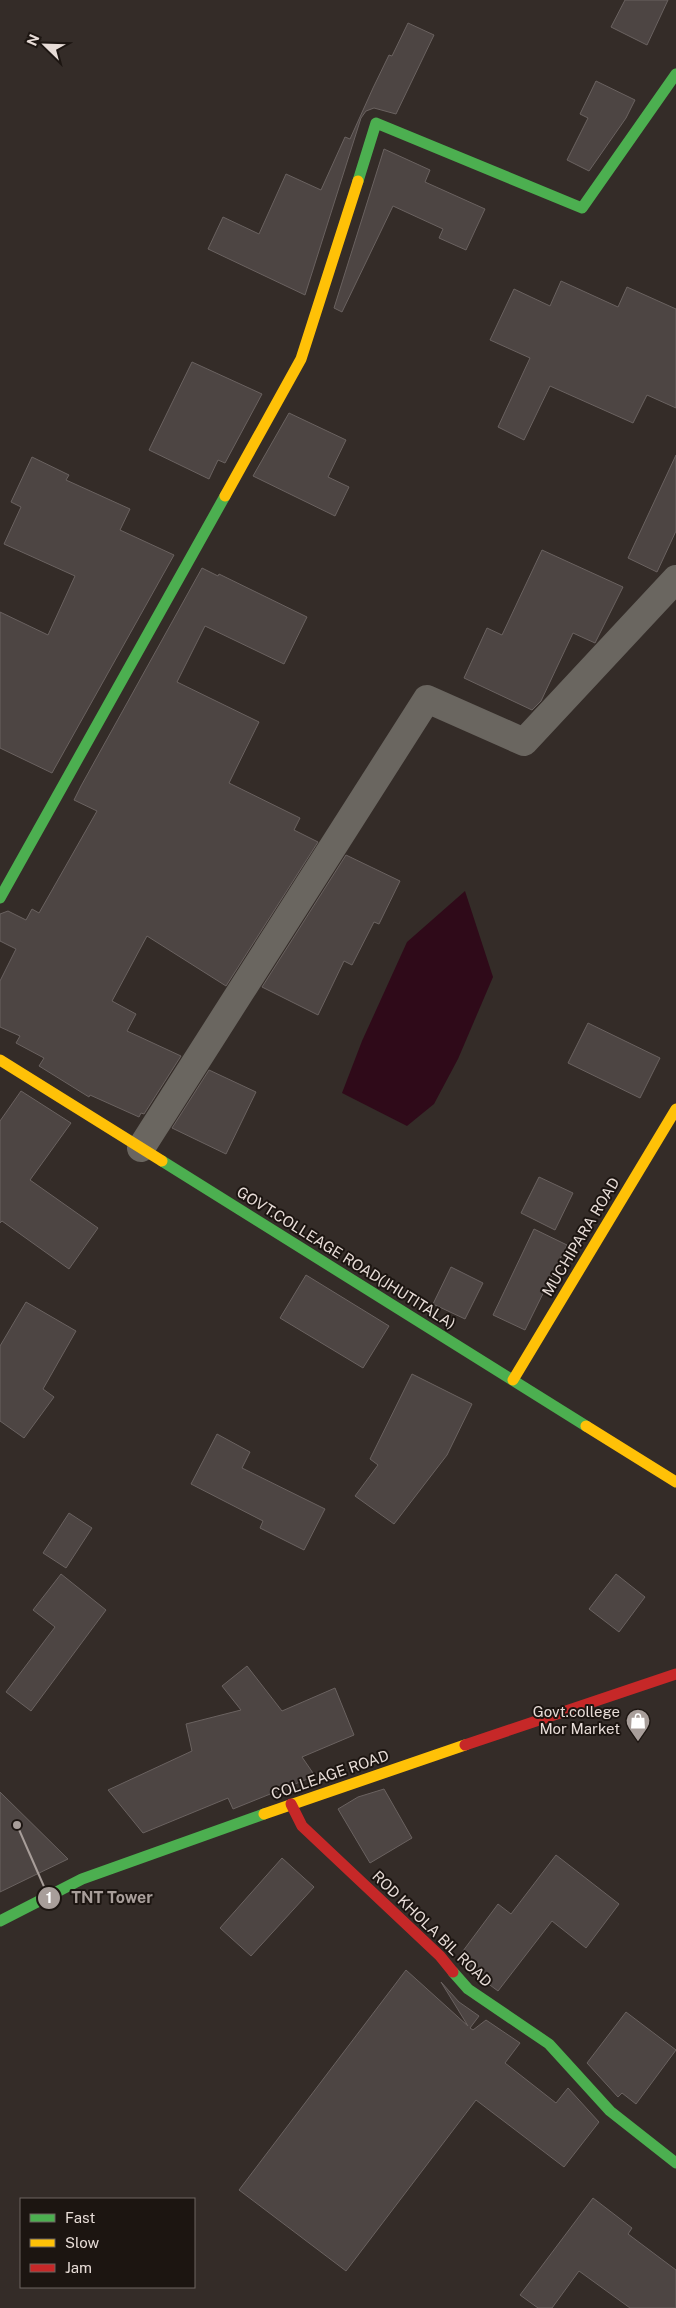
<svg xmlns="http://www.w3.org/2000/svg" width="676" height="2308" font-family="'Public Sans',sans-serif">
<rect width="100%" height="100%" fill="#342c28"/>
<path fill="#2f0a19" d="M 465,891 L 493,977 L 458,1059 L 434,1104 L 407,1126 L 342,1093 L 362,1041 L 407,942 Z"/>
<g fill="#4d4543" stroke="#6a6260">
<path d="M 625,0 L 668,0 L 647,45 L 611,27 Z"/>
<path d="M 408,23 L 434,35 L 396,114 L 374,108 L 366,111 L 361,118 L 305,295 L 208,249 L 223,217 L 259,234 L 286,174 L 321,190 L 345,137 L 350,139 L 373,88 L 389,55 L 392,56 Z"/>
<path d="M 596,81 L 635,100 L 626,118 L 589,171 L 567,160 L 588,118 L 580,114 Z"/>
<path d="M 384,149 L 430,170 L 425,182 L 485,209 L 466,250 L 439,238 L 443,229 L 393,206 L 342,312 L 334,308 Z"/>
<path d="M 561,281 L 618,307 L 627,287 L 676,309 L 676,408 L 647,395 L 633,423 L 550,386 L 524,440 L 498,427 L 530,358 L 490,340 L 514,289 L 550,306 Z"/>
<path d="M 192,362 L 262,394 L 225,463 L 218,460 L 209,479 L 149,450 Z"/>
<path d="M 289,413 L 346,440 L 328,477 L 349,487 L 335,516 L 253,476 Z"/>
<path d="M 676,455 L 676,531 L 657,572 L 628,558 Z"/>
<path d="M 32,457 L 69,475 L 66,480 L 130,509 L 120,530 L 174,555 L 52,773 L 0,748 L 0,612 L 48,635 L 75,576 L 4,544 L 21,507 L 11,502 Z"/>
<path d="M 542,550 L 623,587 L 595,643 L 573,633 L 541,701 L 532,710 L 464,678 L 487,628 L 502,635 Z"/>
<path d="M 202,568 L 218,576 L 219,574 L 307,617 L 284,664 L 205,626 L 177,682 L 259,722 L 229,783 L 300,818 L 294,830 L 318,842 L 226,986 L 147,936 L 112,1001 L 136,1014 L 127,1031 L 181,1056 L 144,1114 L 141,1113 L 139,1117 L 90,1095 L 89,1097 L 39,1066 L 44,1058 L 16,1043 L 20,1036 L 0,1027 L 0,981 L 16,949 L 0,941 L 0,914 L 8,911 L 26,920 L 32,909 L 39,913 L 97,811 L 74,800 L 81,786 Z"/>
<path d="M 346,855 L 400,881 L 379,924 L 374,922 L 352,965 L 344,961 L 318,1015 L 262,987 Z"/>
<path d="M 588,1023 L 660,1058 L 640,1098 L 568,1063 Z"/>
<path d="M 209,1070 L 256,1092 L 226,1154 L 172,1128 Z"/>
<path d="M 21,1091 L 71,1123 L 30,1180 L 98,1228 L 69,1269 L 2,1221 L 0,1223 L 0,1121 Z"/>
<path d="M 539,1177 L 573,1193 L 555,1230 L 521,1213 Z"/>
<path d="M 534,1229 L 567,1245 L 525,1330 L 493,1315 Z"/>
<path d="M 451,1267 L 483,1283 L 465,1319 L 433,1304 Z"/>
<path d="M 306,1275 L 389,1326 L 363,1368 L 280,1318 Z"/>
<path d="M 26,1302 L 76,1331 L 43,1389 L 54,1397 L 24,1438 L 0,1421 L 0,1346 Z"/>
<path d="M 412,1374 L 472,1404 L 447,1455 L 394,1524 L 355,1496 L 378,1465 L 370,1459 Z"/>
<path d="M 217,1434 L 250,1452 L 242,1468 L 325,1509 L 304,1550 L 260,1528 L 263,1521 L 191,1484 Z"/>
<path d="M 69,1513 L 92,1528 L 66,1568 L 43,1553 Z"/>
<path d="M 61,1574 L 106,1610 L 31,1711 L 6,1692 L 55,1627 L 33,1610 Z"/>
<path d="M 616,1574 L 645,1597 L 619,1632 L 589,1609 Z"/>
<path d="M 247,1666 L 282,1711 L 335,1688 L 354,1735 L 302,1757 L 315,1776 L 233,1809 L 228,1798 L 143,1833 L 108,1790 L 192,1751 L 186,1724 L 241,1710 L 222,1686 Z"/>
<path d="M 384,1789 L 412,1838 L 370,1863 L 338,1809 L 358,1797 Z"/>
<path d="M 0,1792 L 68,1859 L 0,1892 Z"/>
<path d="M 556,1855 L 619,1904 L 586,1948 L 552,1921 L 498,1991 L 479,1977 L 460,1955 L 498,1904 L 511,1914 Z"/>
<path d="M 282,1858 L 314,1887 L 251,1956 L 220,1928 Z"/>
<path d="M 406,1970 L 468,2026 L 441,1982 L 459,2002 L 479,2016 L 470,2028 L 473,2030 L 486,2020 L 520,2043 L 505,2063 L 556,2103 L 568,2088 L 599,2122 L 564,2167 L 476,2100 L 346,2271 L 239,2190 Z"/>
<path d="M 626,2012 L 676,2050 L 636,2104 L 622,2093 L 618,2097 L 587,2063 Z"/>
<path d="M 593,2198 L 632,2228 L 628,2234 L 676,2270 L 676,2308 L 630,2308 L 579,2271 L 552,2308 L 538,2308 L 520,2295 Z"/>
</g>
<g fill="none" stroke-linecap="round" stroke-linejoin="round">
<path stroke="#6a6660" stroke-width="28" d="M 141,1148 L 427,699 L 524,742 L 676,579"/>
<g stroke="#4caf50" stroke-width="11">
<path d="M 358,181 L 376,123 L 582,208 L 676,74"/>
<path d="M 0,898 L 225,496"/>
<path d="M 162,1161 L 586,1426"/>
<path d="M 0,1921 L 82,1879 L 264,1814"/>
<path d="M 453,1972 L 468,1989 L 549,2044 L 610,2111 L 676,2163"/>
</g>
<g stroke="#ffc107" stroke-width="11">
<path d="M 225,496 L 301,359 L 358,181"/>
<path d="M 0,1060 L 162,1161"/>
<path d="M 513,1380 L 676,1109"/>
<path d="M 586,1426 L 676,1482"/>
<path d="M 264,1814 L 465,1745"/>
</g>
<g stroke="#c62828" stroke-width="11">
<path d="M 465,1745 L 676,1674"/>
<path d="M 291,1804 L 302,1826 L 440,1956 L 453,1972"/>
</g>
</g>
<defs>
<symbol id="shop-pin" viewBox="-11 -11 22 30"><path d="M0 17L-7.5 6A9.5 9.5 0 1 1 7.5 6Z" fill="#a89e9a" stroke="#1c1511"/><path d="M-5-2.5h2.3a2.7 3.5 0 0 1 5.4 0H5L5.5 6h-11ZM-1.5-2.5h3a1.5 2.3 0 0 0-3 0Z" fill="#fff"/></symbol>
</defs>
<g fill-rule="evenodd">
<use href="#shop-pin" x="624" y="1707" width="28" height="38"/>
</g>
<g text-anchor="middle" stroke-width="4" stroke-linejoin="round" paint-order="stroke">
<g font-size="15" fill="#e7dcd7" stroke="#1c1511">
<text transform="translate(581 1237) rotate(-59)" y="5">MUCHIPARA ROAD</text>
<text transform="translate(346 1258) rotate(32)" y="5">GOVT.COLLEAGE ROAD(JHUTITALA)</text>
<text transform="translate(330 1775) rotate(-19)" y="5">COLLEAGE ROAD</text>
<text transform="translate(432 1929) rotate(44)" y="5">ROD KHOLA BIL ROAD</text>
</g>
<g font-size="15" fill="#e7dcd7" stroke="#1c1511" text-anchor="end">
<text x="620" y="1717">Govt.college<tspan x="620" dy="17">Mor Market</tspan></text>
</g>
</g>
<path fill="none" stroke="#a89e9a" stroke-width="2" d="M17 1825L49 1898"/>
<g fill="#a89e9a" stroke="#1c1511" stroke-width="2">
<circle cx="17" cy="1825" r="5"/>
<circle cx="49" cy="1898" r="12"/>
</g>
<g font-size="15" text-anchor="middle" font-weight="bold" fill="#fff">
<text x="49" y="1903">1</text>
</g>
<g font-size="16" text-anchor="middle" font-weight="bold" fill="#a89e9a" stroke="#1c1511" stroke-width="4" stroke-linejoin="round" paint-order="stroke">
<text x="112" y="1903">TNT Tower</text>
</g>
<rect x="20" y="2198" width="175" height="90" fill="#1c1511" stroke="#6d6560"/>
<rect x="30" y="2214" width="25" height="8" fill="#4caf50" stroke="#6d6560"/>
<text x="65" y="2223" font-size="15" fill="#e7dcd7">Fast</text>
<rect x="30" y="2239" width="25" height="8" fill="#ffc107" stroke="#6d6560"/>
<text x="65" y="2248" font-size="15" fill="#e7dcd7">Slow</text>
<rect x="30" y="2264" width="25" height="8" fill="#c62828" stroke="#6d6560"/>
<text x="65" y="2273" font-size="15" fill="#e7dcd7">Jam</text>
<g transform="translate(45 45) rotate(293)" stroke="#1c1511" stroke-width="4" paint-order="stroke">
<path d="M0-4L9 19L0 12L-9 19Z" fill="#e7dcd7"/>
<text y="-8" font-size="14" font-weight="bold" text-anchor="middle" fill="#e7dcd7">N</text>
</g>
</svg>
